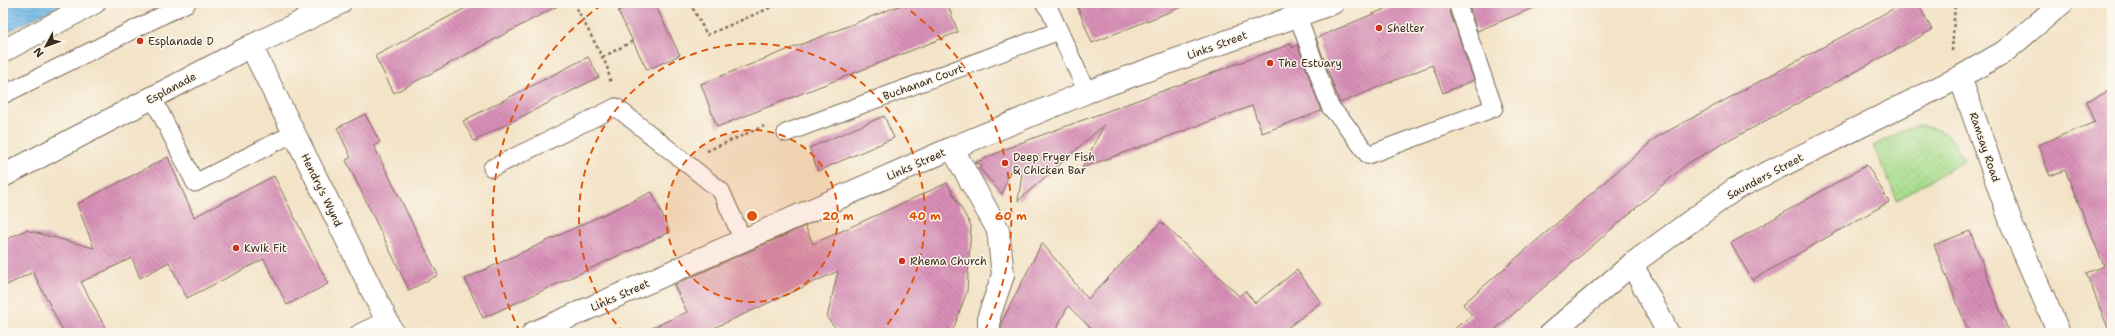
<svg xmlns="http://www.w3.org/2000/svg" width="2115" height="336" font-family="'Shantell Sans',sans-serif">
<defs>
<pattern id="green-dots" width="8" height="8" patternUnits="userSpaceOnUse"><rect width="8" height="8" fill="#a6dc8c"/><path d="M2 2h.1M6 6h.1" fill="none" stroke="#90bd78" stroke-width="1.8" stroke-linecap="round"/></pattern>
<pattern id="water-rules" width="6" height="5" patternUnits="userSpaceOnUse"><rect width="6" height="5" fill="#74bbeb"/><path d="M0 2.5h6" fill="none" stroke="#6098be"/></pattern>
<pattern id="building-back-hatch" width="6" height="6" patternUnits="userSpaceOnUse"><rect width="6" height="6" fill="#d88fb7"/><path d="M-1 5l2 2M0 0l6 6M5-1l2 2" fill="none" stroke="#b07594"/></pattern>
</defs>
<rect width="100%" height="100%" fill="#fbf7ec"/>
<filter id="ink" filterUnits="userSpaceOnUse"><feTurbulence type="fractalNoise" baseFrequency=".025" numOctaves="2"/><feDisplacementMap in="SourceGraphic" scale="8" xChannelSelector="R" yChannelSelector="G"/><feConvolveMatrix kernelMatrix="1 2 1 2 8 2 1 2 1" color-interpolation-filters="sRGB"/></filter>
<filter id="wash" filterUnits="userSpaceOnUse"><feTurbulence type="fractalNoise" baseFrequency=".012" numOctaves="4" result="noise"/><feDisplacementMap in="SourceGraphic" scale="16" xChannelSelector="R" yChannelSelector="G"/><feGaussianBlur stdDeviation="0.9" result="paint"/><feColorMatrix in="noise" values="0 0 0 0 0 0 0 0 0 0 0 0 0 0 0 0 0 1.4 0 .05"/><feComposite in="paint" operator="in"/></filter>
<g filter="url(#wash)">
<rect width="100%" height="100%" fill="#f3e3c7"/>
<path fill="url(#green-dots)" stroke="#708355" d="M 1918,126 C 1948,130 1951,134 1964,161 L 1897,200 L 1873,146 L 1905,129 Z"/>
<path fill="url(#water-rules)" stroke="#587284" d="M 3,3 L 64,3 L 3,34 Z"/>
<g id="blocks">
<g fill="url(#building-back-hatch)">
<path d="M 475,3 L 563,3 L 394,93 L 375,56 Z"/>
<path d="M 636,3 L 654,3 L 680,55 L 647,70 L 618,11 Z"/>
<path d="M 906,3 L 947,3 L 958,32 L 717,127 L 701,84 Z"/>
<path d="M 1076,3 L 1188,3 L 1189,4 L 1092,43 Z"/>
<path d="M 1399,3 L 1447,3 L 1474,80 L 1443,93 L 1432,65 L 1340,103 L 1316,38 Z"/>
<path d="M 1468,3 L 1543,3 L 1543,4 L 1477,31 Z"/>
<path d="M 1904,3 L 1918,3 L 1932,30 L 1688,163 L 1491,333 L 1449,333 L 1472,315 L 1463,304 L 1657,137 Z"/>
<path d="M 1291,44 L 1292,48 L 1298,45 L 1321,111 L 1311,115 L 1262,133 L 1252,106 L 1082,168 L 1104,125 L 1018,201 L 1022,174 L 1010,171 L 1002,194 L 979,168 L 983,165 L 975,163 L 1020,143 Z"/>
<path d="M 588,57 L 599,77 L 474,141 L 463,121 Z"/>
<path d="M 2112,90 L 2112,333 L 2110,333 L 2086,273 L 2104,266 L 2065,170 L 2050,176 L 2038,145 L 2095,122 L 2087,101 Z"/>
<path d="M 365,114 L 380,142 L 374,146 L 438,275 L 409,290 L 346,160 L 351,157 L 337,128 Z"/>
<path d="M 884,116 L 894,138 L 818,171 L 809,148 Z"/>
<path d="M 168,157 L 194,217 L 274,176 L 328,284 L 287,305 L 264,259 L 187,298 L 169,262 L 140,278 L 132,258 L 81,282 L 108,333 L 64,333 L 33,272 L 3,287 L 3,241 L 26,230 L 94,248 L 77,204 Z"/>
<path d="M 1867,165 L 1889,202 L 1752,280 L 1731,243 Z"/>
<path d="M 947,183 L 971,226 L 967,291 L 952,333 L 840,333 L 827,318 L 838,271 L 703,333 L 641,333 L 687,312 L 674,285 L 805,226 L 813,244 Z"/>
<path d="M 652,192 L 670,232 L 483,318 L 465,279 Z"/>
<path d="M 1161,222 L 1239,296 L 1245,291 L 1255,303 L 1297,270 L 1321,302 L 1281,333 L 1096,333 L 1068,306 L 1054,333 L 1002,333 L 1002,321 L 1042,243 L 1088,299 Z"/>
<path d="M 1970,231 L 2009,333 L 1969,333 L 1934,245 Z"/>
</g>
</g>
</g>
<g filter="url(#ink)">
<use href="#blocks" fill-opacity="0" stroke="#7b6b59" stroke-width="1"/>
<g fill="none" stroke-linecap="round" stroke-linejoin="round">
<defs>
<g id="service">
<path d="M 1044,3 L 1050,11 L 1087,92"/>
<path d="M 1298,16 L 1330,107 L 1343,121 L 1368,155 L 1494,108 L 1457,3"/>
<path d="M 3,95 L 187,3"/>
<path d="M 153,98 L 195,183 L 294,133"/>
<path d="M 786,133 L 1059,31"/>
<path d="M 492,168 L 616,107 L 721,191 L 743,240"/>
<path d="M 359,333 L 386,320"/>
</g>
<path id="pedestrian" d="M 3,51 L 94,3"/>
<g id="minor">
<path d="M 251,46 L 393,333"/>
<path d="M 952,148 L 998,230 L 1003,275 L 989,316 L 989,333"/>
<path d="M 1632,264 L 1668,333"/>
<path d="M 1551,333 L 1632,264 L 1735,189 L 1960,77"/>
<path d="M 2059,333 L 2012,225 L 1960,77 L 2004,52 L 2062,3"/>
</g>
<path id="tertiary" d="M 533,333 L 952,148 L 1087,92 L 1333,3"/>
<path id="primary" d="M 3,176 L 251,46 L 340,3"/>
</defs>
<use href="#service" stroke="#7b6b59" stroke-width="19"/>
<use href="#pedestrian" stroke="#7b6b59" stroke-width="24"/>
<use href="#minor" stroke="#7b6b59" stroke-width="24"/>
<use href="#tertiary" stroke="#7b6b59" stroke-width="24"/>
<use href="#primary" stroke="#7b6b59" stroke-width="24"/>
<g stroke="#7b6b59" stroke-width="2.5" stroke-dasharray="3 3" stroke-linecap="butt">
<path d="M 574,3 L 607,66 L 611,84"/>
<path d="M 690,3 L 707,35 L 781,3"/>
<path d="M 1952,51 L 1955,3"/>
<path d="M 603,57 L 633,41"/>
<path d="M 707,151 L 764,126"/>
</g>
<use href="#service" stroke="#fff" stroke-width="17"/>
<use href="#pedestrian" stroke="#fff" stroke-width="22"/>
<use href="#minor" stroke="#fff" stroke-width="22"/>
<use href="#tertiary" stroke="#fff" stroke-width="22"/>
<use href="#primary" stroke="#fff" stroke-width="22"/>
</g>
</g>
<circle cx="752" cy="216" r="86" fill="#df570d" fill-opacity=".12"/>
<g fill="none" stroke="#df570d" stroke-width="2" stroke-dasharray="7 5">
<circle cx="752" cy="216" r="86"/>
<path d="M624 333A173 173 0 1 1 880 333"/>
<path d="M520 332A259 259 0 0 1 603 4M901 4A259 259 0 0 1 984 332"/>
</g>
<g fill="#c8321e" stroke="#fbf7ec" stroke-width="1.5">
<circle cx="1379" cy="28" r="4"/>
<circle cx="140" cy="41" r="4"/>
<circle cx="1270" cy="63" r="4"/>
<circle cx="1005" cy="163" r="4"/>
<circle cx="236" cy="248" r="4"/>
<circle cx="902" cy="261" r="4"/>
</g>
<g text-anchor="middle" stroke-width="3" stroke-linejoin="round" paint-order="stroke">
<g font-size="11" fill="#3b2a1e" stroke="#fbf7ec" text-anchor="start">
<text x="1387" y="32">Shelter</text>
<text x="148" y="45">Esplanade D</text>
<text x="1278" y="67">The Estuary</text>
<text x="1013" y="161">Deep Fryer Fish<tspan x="1013" dy="13">&amp; Chicken Bar</tspan></text>
<text x="244" y="252">Kwik Fit</text>
<text x="910" y="265">Rhema Church</text>
</g>
<g font-size="11" fill="#3b2a1e" stroke="#fbf7ec">
<text transform="translate(1217 45) rotate(-20)" y="4">Links Street</text>
<text transform="translate(923 82) rotate(-20)" y="4">Buchanan Court</text>
<text transform="translate(171 88) rotate(-28)" y="4">Esplanade</text>
<text transform="translate(1985 147) rotate(71)" y="4">Ramsay Road</text>
<text transform="translate(916 164) rotate(-24)" y="4">Links Street</text>
<text transform="translate(1765 176) rotate(-28)" y="4">Saunders Street</text>
<text transform="translate(322 190) rotate(64)" y="4">Hendry's Wynd</text>
<text transform="translate(620 295) rotate(-24)" y="4">Links Street</text>
</g>
</g>
<circle cx="752" cy="216" r="6" fill="#df570d" stroke="#fbf7ec" stroke-width="2"/>
<g font-size="12" text-anchor="middle" font-weight="bold" fill="#df570d" stroke="#fbf7ec" stroke-width="3" stroke-linejoin="round" paint-order="stroke">
<text x="838" y="220">20 m</text>
<text x="925" y="220">40 m</text>
<text x="1011" y="220">60 m</text>
</g>
<rect width="2115" height="336" fill="none" stroke="#fbf7ec" stroke-width="16"/>
<g transform="translate(46 46) rotate(229)" stroke="#fbf7ec" stroke-width="3" paint-order="stroke">
<path d="M0-3L7 15L0 10L-7 15Z" fill="#3b2a1e"/>
<text y="-6" font-size="11" font-weight="bold" text-anchor="middle" fill="#3b2a1e">N</text>
</g>
</svg>
